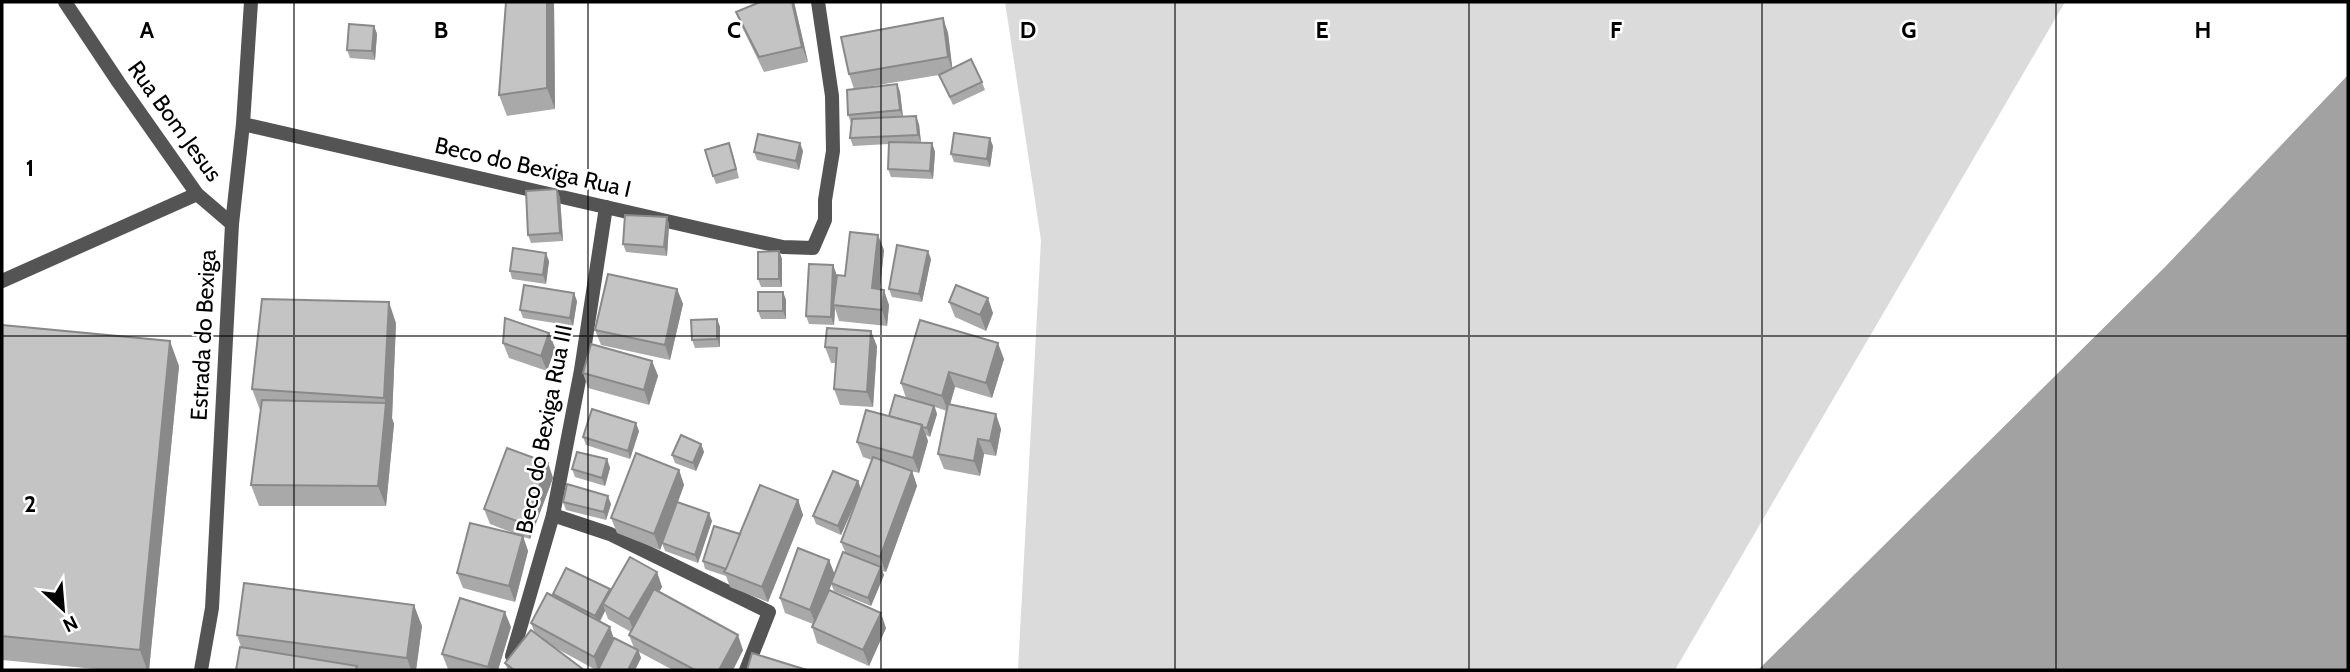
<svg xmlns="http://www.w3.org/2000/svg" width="2350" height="672" font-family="Cabin,sans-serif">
<rect width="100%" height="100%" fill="#fff"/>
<path fill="#dbdbdb" d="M 1005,2 L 2065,2 L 1675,670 L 1018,670 L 1041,240 Z"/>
<path fill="#a2a2a2" d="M 2348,75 L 2348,670 L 1758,670 L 2165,267 Z"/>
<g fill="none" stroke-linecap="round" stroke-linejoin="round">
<g stroke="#545454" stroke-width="14">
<path d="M 65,2 L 119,83 L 197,194 L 232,224"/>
<path d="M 243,124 L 719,233 L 783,247 L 813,248 L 825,220 L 825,200 L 833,151 L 832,96 L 818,2"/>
<path d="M 2,281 L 197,194"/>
<path d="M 553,515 L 610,534 L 769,612 L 746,670"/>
<path d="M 512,656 L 553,515 L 581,370 L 606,207"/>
</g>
<path stroke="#545454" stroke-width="14" d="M 201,670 L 212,608 L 232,224 L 243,124 L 251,2"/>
</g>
<g fill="#a9a9a9" fill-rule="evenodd">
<path d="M 554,2 L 555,109 L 507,116 L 499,95 Z"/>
<path d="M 794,2 L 808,62 L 764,72 L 742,27 L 736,12 Z"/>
<path d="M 943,18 L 948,33 L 952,68 L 982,82 L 985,90 L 953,105 L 939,75 L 854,89 L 849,74 Z"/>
<path d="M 374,26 L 377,34 L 375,60 L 350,58 L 347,50 Z"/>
<path d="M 897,84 L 900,92 L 903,116 L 919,124 L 921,143 L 932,143 L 935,152 L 933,179 L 891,177 L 888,169 L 889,144 L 853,146 L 850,138 L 851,123 L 848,115 Z"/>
<path d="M 993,146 L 990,167 L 954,162 L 951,154 Z"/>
<path d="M 732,151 L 739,178 L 716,184 L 713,176 Z"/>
<path d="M 803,151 L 799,170 L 757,160 L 754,152 Z"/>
<path d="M 557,189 L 560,198 L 563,241 L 531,243 L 528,235 Z"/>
<path d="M 667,217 L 669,225 L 667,256 L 626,252 L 623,244 Z"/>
<path d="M 884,250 L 880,289 L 889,305 L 887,326 L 839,321 L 835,308 L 834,325 L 809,324 L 806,316 L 833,265 L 836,273 L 836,282 Z"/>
<path d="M 779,251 L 782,259 L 782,287 L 761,287 L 758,279 Z"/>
<path d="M 931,259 L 922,302 L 892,297 L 889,289 Z"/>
<path d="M 549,261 L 546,284 L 512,279 L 510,271 Z"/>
<path d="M 677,289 L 683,304 L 670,360 L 601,345 L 595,330 Z"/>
<path d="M 783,292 L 786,300 L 786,319 L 761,319 L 758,311 Z"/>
<path d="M 577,301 L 573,326 L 523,318 L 520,310 Z"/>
<path d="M 949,302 L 993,313 L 986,331 L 955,317 Z"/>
<path d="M 717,319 L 720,327 L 720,347 L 695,348 L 692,340 Z"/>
<path d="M 396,323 L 392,418 L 394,424 L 386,506 L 259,506 L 251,485 L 261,410 L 260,410 L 252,389 Z"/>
<path d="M 2,325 L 179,366 L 149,670 L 106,670 L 2,660 Z"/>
<path d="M 549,333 L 555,348 L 547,371 L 509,358 L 503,343 Z"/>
<path d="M 877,346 L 873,407 L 840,405 L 834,389 L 836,363 L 831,363 L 825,347 Z"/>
<path d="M 1004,359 L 992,398 L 955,387 L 950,405 L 1001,429 L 996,456 L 984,454 L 980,476 L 944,469 L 938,454 L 947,411 L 935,407 L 937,414 L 930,437 L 926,435 L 928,441 L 919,473 L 907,470 L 912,471 L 917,486 L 886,572 L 882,571 L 884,575 L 871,606 L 834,591 L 831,584 L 829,591 L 886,628 L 869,666 L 817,643 L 812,627 L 813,624 L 785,613 L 780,598 L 829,560 L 834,574 L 845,552 L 841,542 L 860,491 L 841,535 L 816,524 L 813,516 L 858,481 L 861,489 L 872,460 L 863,457 L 857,442 L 889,416 L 906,398 L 901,383 Z"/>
<path d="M 652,361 L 658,376 L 649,405 L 588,388 L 583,373 Z"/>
<path d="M 639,431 L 630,459 L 586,445 L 583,437 Z"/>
<path d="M 701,444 L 704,452 L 696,471 L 675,463 L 672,455 Z"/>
<path d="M 607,459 L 610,468 L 605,486 L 575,477 L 572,469 Z"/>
<path d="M 548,463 L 553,478 L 530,539 L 523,537 L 528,551 L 515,602 L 463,588 L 457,573 L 516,534 L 490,524 L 484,509 Z"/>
<path d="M 679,470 L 684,485 L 678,502 L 712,521 L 698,563 L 665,551 L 662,543 L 667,531 L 660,550 L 617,533 L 611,518 Z"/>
<path d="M 798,500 L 803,515 L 768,602 L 730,587 L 726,576 L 705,569 L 703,561 Z"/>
<path d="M 563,502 L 611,504 L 606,520 L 566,510 Z"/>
<path d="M 657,572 L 662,587 L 659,592 L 743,650 L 733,670 L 673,670 L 639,652 L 641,658 L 635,670 L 596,670 L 552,646 L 584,670 L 508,670 L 505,663 L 535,634 L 531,623 L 553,596 L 553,594 L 610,589 L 610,591 ZM 605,611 L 608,619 L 631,632 L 629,635 L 634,648 L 614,638 L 600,622 Z"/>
<path d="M 422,626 L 416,670 L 236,670 L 241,647 L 237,635 Z"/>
<path d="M 511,627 L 498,670 L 452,670 L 448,669 L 442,654 Z"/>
</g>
<g fill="#898989">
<path d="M 547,2 L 554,2 L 555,109 L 547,88 Z"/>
<path d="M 792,2 L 794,2 L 808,62 L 802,47 Z"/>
<path d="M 943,18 L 948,33 L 953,73 L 948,57 Z"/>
<path d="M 374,26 L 377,34 L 375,60 L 372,51 Z"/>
<path d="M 897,84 L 900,92 L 903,118 L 900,110 Z"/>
<path d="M 916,116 L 919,124 L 921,143 L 918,135 Z"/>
<path d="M 990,138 L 993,146 L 990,167 L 987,159 Z"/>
<path d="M 800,143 L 803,151 L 799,170 L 796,161 Z"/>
<path d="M 932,143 L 935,152 L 933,179 L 930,171 Z"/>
<path d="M 557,189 L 560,198 L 563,241 L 560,233 Z"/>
<path d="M 667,217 L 669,225 L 667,256 L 664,247 Z"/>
<path d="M 878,235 L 884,250 L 878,304 L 872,288 Z"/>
<path d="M 779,251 L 782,259 L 782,287 L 779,279 Z"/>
<path d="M 928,251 L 931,259 L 922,302 L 919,294 Z"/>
<path d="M 546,253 L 549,261 L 546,284 L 543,275 Z"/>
<path d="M 833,265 L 836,273 L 835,305 L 833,305 L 835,308 L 834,325 L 831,317 Z"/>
<path d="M 677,289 L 683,304 L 670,360 L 665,345 Z"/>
<path d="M 884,290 L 889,305 L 887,326 L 882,310 Z"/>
<path d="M 783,292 L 786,300 L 786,319 L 783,311 Z"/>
<path d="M 574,293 L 577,301 L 573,326 L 570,318 Z"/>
<path d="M 988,298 L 993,313 L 986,331 L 980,315 Z"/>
<path d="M 389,302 L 396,323 L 392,418 L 394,424 L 386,506 L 378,486 L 386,404 L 384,398 Z"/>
<path d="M 717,319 L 720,327 L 720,347 L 717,339 Z"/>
<path d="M 871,331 L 877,346 L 873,407 L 867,392 Z"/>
<path d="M 549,333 L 555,348 L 547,371 L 541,356 Z"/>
<path d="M 170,341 L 179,366 L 149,670 L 147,670 L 140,650 Z"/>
<path d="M 998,343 L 1004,359 L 992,398 L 986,383 Z"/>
<path d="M 652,361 L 658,376 L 649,405 L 644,390 Z"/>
<path d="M 949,372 L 955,387 L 948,411 L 942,396 Z"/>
<path d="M 934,406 L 937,414 L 930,437 L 927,428 Z"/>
<path d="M 996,414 L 1001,429 L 996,456 L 990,441 Z"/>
<path d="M 636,423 L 639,431 L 630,459 L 628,451 Z"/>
<path d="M 922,425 L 928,441 L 919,473 L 913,458 Z"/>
<path d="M 978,439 L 984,454 L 980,476 L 974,461 Z"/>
<path d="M 701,444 L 704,452 L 696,471 L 693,463 Z"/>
<path d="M 607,459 L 610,468 L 605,486 L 602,478 Z"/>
<path d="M 548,463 L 553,478 L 530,539 L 525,524 Z"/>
<path d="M 679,470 L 684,485 L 660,550 L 654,534 Z"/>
<path d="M 912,471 L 917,486 L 886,572 L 880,557 Z"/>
<path d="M 858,481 L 861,490 L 841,535 L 838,526 Z"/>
<path d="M 608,496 L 611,504 L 606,520 L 604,512 Z"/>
<path d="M 798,500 L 803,515 L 768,602 L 762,587 Z"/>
<path d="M 709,513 L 712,521 L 698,563 L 695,555 Z"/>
<path d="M 523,536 L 528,551 L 515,602 L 509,586 Z"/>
<path d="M 829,560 L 835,575 L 816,625 L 810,610 Z"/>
<path d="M 881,567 L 884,575 L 871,606 L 868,598 Z"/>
<path d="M 657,572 L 662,587 L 635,634 L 629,619 Z"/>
<path d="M 610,589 L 613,598 L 603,604 L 605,611 L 598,624 L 595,616 Z"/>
<path d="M 414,605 L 422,626 L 416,670 L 411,670 L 407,658 Z"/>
<path d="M 505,612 L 511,627 L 498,670 L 490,670 L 488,667 Z"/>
<path d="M 881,613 L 886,628 L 869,666 L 863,650 Z"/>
<path d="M 610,627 L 615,642 L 598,670 L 594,657 Z"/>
<path d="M 738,635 L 743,650 L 733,670 L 719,670 Z"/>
<path d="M 638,650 L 641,658 L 635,670 L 628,670 Z"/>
</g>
<g fill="#c4c4c4" stroke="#898989" stroke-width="2">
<path d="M 506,2 L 547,2 L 547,88 L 499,95 Z"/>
<path d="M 760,2 L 792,2 L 802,47 L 759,57 L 736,12 Z"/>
<path d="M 943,18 L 948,57 L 849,74 L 841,37 Z"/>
<path d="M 349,24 L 374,26 L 372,51 L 347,50 Z"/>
<path d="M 971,59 L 982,82 L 950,97 L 939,75 Z"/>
<path d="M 897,84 L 900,110 L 848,115 L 847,90 Z"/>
<path d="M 916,116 L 918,135 L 850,138 L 852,119 Z"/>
<path d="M 954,133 L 990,138 L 987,159 L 951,154 Z"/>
<path d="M 758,134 L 800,143 L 796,161 L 754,152 Z"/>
<path d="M 889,142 L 932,143 L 930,171 L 888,169 Z"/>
<path d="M 729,143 L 736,169 L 713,176 L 705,150 Z"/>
<path d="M 557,189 L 560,233 L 528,235 L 526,191 Z"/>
<path d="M 625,215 L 667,217 L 664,247 L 623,244 Z"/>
<path d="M 850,232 L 878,235 L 872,288 L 884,290 L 882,310 L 833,305 L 837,275 L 845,276 Z"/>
<path d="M 897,245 L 928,251 L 919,294 L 889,289 Z"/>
<path d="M 513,248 L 546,253 L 543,275 L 510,271 Z"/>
<path d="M 779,251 L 779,279 L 758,279 L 758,252 Z"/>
<path d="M 809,264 L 833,265 L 831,317 L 806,316 Z"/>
<path d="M 608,274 L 677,289 L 665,345 L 595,330 Z"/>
<path d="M 524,285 L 574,293 L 570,318 L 520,310 Z"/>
<path d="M 956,285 L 988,298 L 980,315 L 949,302 Z"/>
<rect x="758" y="292" width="25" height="19"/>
<path d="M 262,299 L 389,302 L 384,398 L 252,389 Z"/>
<path d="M 505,318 L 549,333 L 541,356 L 503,343 Z"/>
<path d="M 717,319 L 717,339 L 692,340 L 691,320 Z"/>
<path d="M 920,320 L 998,343 L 986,383 L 949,372 L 942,396 L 901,383 Z"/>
<path d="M 2,325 L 170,341 L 140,650 L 2,636 Z"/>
<path d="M 827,328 L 871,331 L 867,392 L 834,389 L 837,348 L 825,347 Z"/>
<path d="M 591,344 L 652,361 L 644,390 L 583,373 Z"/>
<path d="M 895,395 L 934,406 L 927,428 L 922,427 L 922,425 L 889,416 Z"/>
<path d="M 262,400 L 386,403 L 378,486 L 251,485 Z"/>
<path d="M 948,404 L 996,414 L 990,441 L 978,439 L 974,461 L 938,454 Z"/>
<path d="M 592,409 L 636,423 L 628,451 L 583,437 Z"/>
<path d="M 866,410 L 922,425 L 913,458 L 857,442 Z"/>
<path d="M 681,435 L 701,444 L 693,463 L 672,455 Z"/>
<path d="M 507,448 L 548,463 L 525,524 L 484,509 Z"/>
<path d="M 577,452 L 607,459 L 602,478 L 572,469 Z"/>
<path d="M 636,453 L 679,470 L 654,534 L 611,518 Z"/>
<path d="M 873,457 L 912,471 L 880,557 L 841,542 Z"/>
<path d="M 833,471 L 858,481 L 838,526 L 813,516 Z"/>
<path d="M 567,484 L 608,496 L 604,512 L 563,502 Z"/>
<path d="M 760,485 L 798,500 L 762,587 L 724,572 Z"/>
<path d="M 677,502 L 709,513 L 695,555 L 662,543 Z"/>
<path d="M 470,523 L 523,536 L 509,586 L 457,573 Z"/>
<path d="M 714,526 L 740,534 L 726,569 L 703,561 Z"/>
<path d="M 798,548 L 829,560 L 810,610 L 780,598 Z"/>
<path d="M 843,552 L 881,567 L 868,598 L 831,583 Z"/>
<path d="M 630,557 L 657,572 L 629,619 L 603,604 Z"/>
<path d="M 566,568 L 610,589 L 595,616 L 553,594 Z"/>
<path d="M 244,583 L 414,605 L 407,658 L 237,635 Z"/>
<path d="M 654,589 L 738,635 L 719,670 L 695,670 L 629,635 Z"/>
<path d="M 829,590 L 881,613 L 863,650 L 812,627 Z"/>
<path d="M 547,593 L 610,627 L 594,657 L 531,623 Z"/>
<path d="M 460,598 L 505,612 L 488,667 L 442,654 Z"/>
<path d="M 531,630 L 584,670 L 514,670 L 505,663 Z"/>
<path d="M 614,638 L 638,650 L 628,670 L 598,670 Z"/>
<path d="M 240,647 L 357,666 L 356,670 L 236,670 Z"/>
<path d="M 752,653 L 807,670 L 747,670 Z"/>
</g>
<path fill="none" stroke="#000" stroke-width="2" stroke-opacity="0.55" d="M 294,2 L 294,670M 588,2 L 588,670M 881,2 L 881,670M 1175,2 L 1175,670M 1469,2 L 1469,670M 1762,2 L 1762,670M 2056,2 L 2056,670M 2,336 L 2348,336"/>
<g text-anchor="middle" stroke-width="5" stroke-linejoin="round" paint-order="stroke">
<g font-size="23" fill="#000" stroke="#fff">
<text transform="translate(175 121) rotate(54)" y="8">Rua Bom Jesus</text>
<text transform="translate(533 167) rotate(13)" y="8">Beco do Bexiga Rua I</text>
<text transform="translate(203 335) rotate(-87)" y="8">Estrada do Bexiga</text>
<text transform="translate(544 429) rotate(-79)" y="8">Beco do Bexiga Rua III</text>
</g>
</g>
<g font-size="23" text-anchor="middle" font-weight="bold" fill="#000" stroke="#fff" stroke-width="5" stroke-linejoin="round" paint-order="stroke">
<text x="147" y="38">A</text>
<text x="441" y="38">B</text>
<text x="734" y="38">C</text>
<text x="1028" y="38">D</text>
<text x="1322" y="38">E</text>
<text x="1616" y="38">F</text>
<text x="1909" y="38">G</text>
<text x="2203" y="38">H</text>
<text x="30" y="176">1</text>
<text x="30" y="512">2</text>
</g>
<rect width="2350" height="672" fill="none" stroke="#000000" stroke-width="7"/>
<g transform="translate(63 609) rotate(154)" stroke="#ffffff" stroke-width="5" paint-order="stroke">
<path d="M0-5L12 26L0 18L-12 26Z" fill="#000000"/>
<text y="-10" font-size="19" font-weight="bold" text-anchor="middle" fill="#000000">N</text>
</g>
</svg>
